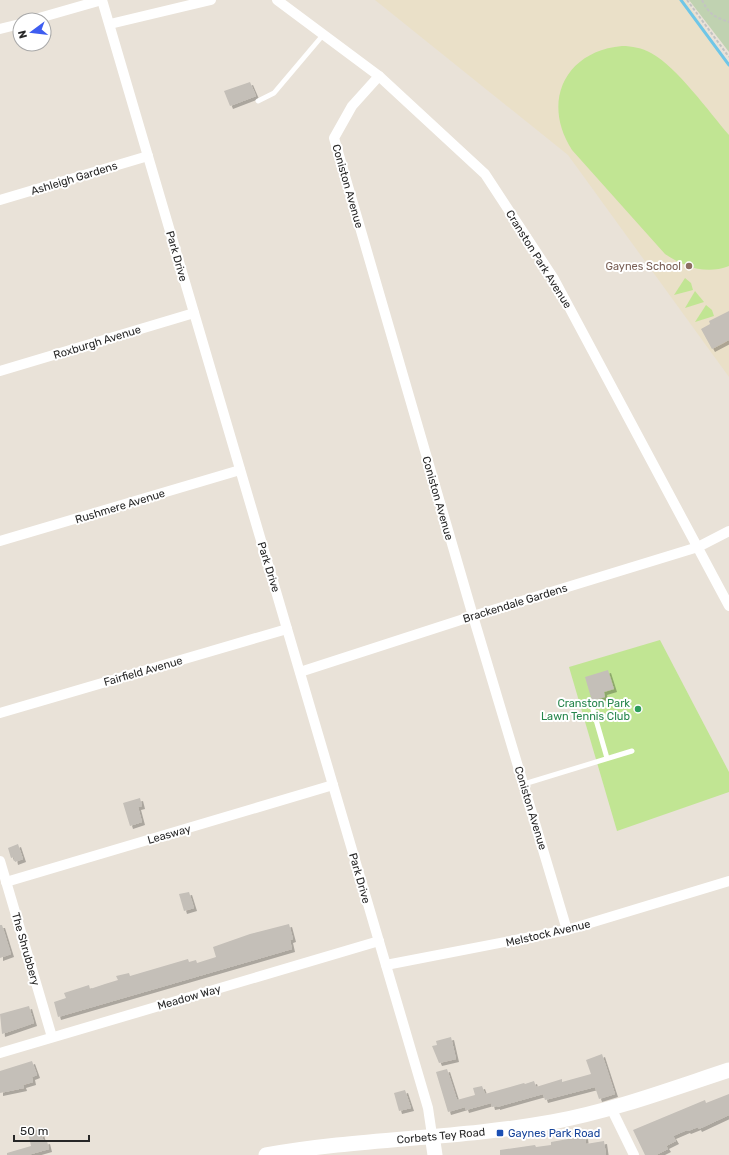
<svg xmlns="http://www.w3.org/2000/svg" width="729" height="1155" font-family="Rubik,sans-serif">
<defs>
<filter id="shadow"><feDropShadow dx="3" dy="3" stdDeviation="0" flood-color="#0004"/></filter>
</defs>
<rect width="100%" height="100%" fill="#e9e2d8"/>
<path fill="#eae0c8" d="M 375,0 L 685,0 L 729,65 L 729,377 L 568,155 Z"/>
<path fill="#c0d2b1" d="M 689,0 L 729,0 L 729,52 Z"/>
<g fill="#c1e593">
<path d="M 622,46 C 632,46 642,48 651,53 C 677,67 709,112 729,135 L 729,266 C 706,275 684,267 665,254 L 572,150 C 541,102 565,51 622,46 Z"/>
<path d="M 685,278 L 691,283 L 693,290 L 674,295 Z"/>
<path d="M 695,291 L 704,302 L 685,308 Z"/>
<path d="M 706,305 L 712,310 L 714,316 L 695,322 Z"/>
<path d="M 660,640 L 729,772 L 729,792 L 617,831 L 569,667 Z"/>
</g>
<g fill="none" stroke-linecap="round" stroke-linejoin="round">
<path stroke="#6fc6e7" stroke-width="3" d="M 681,0 L 729,65"/>
</g>
<g fill="#c4bfb8" filter="url(#shadow)">
<path d="M 250,82 L 256,96 L 230,106 L 224,91 Z"/>
<path d="M 729,311 L 729,340 L 712,349 L 701,329 L 710,324 L 709,321 Z"/>
<path d="M 608,670 L 614,689 L 604,692 L 605,697 L 592,701 L 585,677 Z"/>
<path d="M 140,798 L 142,806 L 138,807 L 142,822 L 130,826 L 123,803 Z"/>
<path d="M 18,844 L 23,859 L 15,862 L 14,857 L 11,858 L 8,848 Z"/>
<path d="M 189,892 L 194,908 L 184,911 L 179,894 Z"/>
<path d="M 289,924 L 293,939 L 290,940 L 292,949 L 58,1017 L 54,1002 L 66,998 L 64,993 L 89,985 L 90,989 L 105,984 L 118,980 L 116,976 L 129,973 L 130,976 L 188,959 L 189,962 L 196,960 L 197,963 L 216,957 L 213,947 L 250,934 Z"/>
<path d="M 0,925 L 2,925 L 11,954 L 0,958 Z"/>
<path d="M 29,1006 L 34,1023 L 2,1034 L 0,1014 Z"/>
<path d="M 451,1037 L 456,1059 L 439,1063 L 432,1046 L 437,1045 L 436,1041 Z"/>
<path d="M 602,1054 L 615,1094 L 599,1099 L 595,1087 L 545,1100 L 543,1094 L 497,1107 L 497,1106 L 492,1107 L 491,1103 L 466,1110 L 465,1107 L 448,1112 L 436,1072 L 447,1069 L 457,1100 L 475,1095 L 473,1088 L 482,1086 L 485,1094 L 524,1083 L 525,1084 L 534,1081 L 536,1087 L 562,1079 L 562,1082 L 591,1074 L 586,1060 Z"/>
<path d="M 32,1061 L 37,1075 L 32,1077 L 33,1082 L 23,1085 L 24,1088 L 0,1093 L 0,1071 Z"/>
<path d="M 405,1090 L 411,1108 L 399,1111 L 394,1093 Z"/>
<path d="M 729,1094 L 729,1115 L 699,1129 L 698,1127 L 688,1131 L 687,1130 L 673,1136 L 676,1141 L 666,1146 L 668,1149 L 656,1155 L 645,1155 L 633,1130 L 705,1100 L 706,1103 Z"/>
<path d="M 40,1129 L 44,1142 L 47,1141 L 49,1149 L 28,1155 L 7,1155 L 7,1153 L 31,1146 L 28,1132 Z"/>
<path d="M 585,1136 L 586,1144 L 604,1141 L 606,1155 L 500,1155 L 500,1150 L 535,1145 L 536,1147 L 551,1145 L 551,1142 Z"/>
</g>
<g fill="none" stroke-linecap="round" stroke-linejoin="round">
<g stroke="#c3c3c3" stroke-width="2" stroke-dasharray="3 2" stroke-linecap="butt">
<path d="M 687,0 L 729,57"/>
<path d="M 702,0 C 709,14 714,17 729,22"/>
</g>
<g stroke="#fff" stroke-width="5">
<path d="M 258,101 L 274,93 L 323,35"/>
<path d="M 592,706 L 607,758"/>
<path d="M 524,784 L 632,751"/>
</g>
<g stroke="#fff" stroke-width="10">
<path d="M 102,0 L 428,1108 L 432,1135"/>
<path d="M 277,0 L 379,76 L 485,174 L 554,279 L 729,606"/>
<path d="M 32,20 L 102,0"/>
<path d="M 110,24 L 211,0"/>
<path d="M 0,29 L 20,24"/>
<path d="M 379,76 L 352,106 L 334,138 L 473,616 L 567,930"/>
<path d="M 0,200 L 148,156"/>
<path d="M 0,371 L 194,313"/>
<path d="M 0,541 L 240,470"/>
<path d="M 300,672 L 473,616 L 698,547 L 729,531"/>
<path d="M 0,713 L 287,629"/>
<path d="M 0,861 L 52,1037"/>
<path d="M 6,882 L 333,785"/>
<path d="M 386,965 L 567,930 L 729,881"/>
<path d="M 0,1053 L 379,941"/>
<path d="M 611,1108 L 634,1155"/>
</g>
<g stroke="#fff" stroke-width="15">
<path d="M 432,1135 L 435,1155"/>
<path id="s1" d="M 266,1155 C 360,1138 457,1139 552,1122 C 612,1111 671,1089 729,1070"/>
</g>
</g>
<circle fill="#8d6e63" stroke="#fff" stroke-width="1.5" cx="689" cy="266" r="4"/>
<circle fill="#2e9e5b" stroke="#fff" stroke-width="1.5" cx="638" cy="709" r="4"/>
<rect fill="#1a4fb4" stroke="#fff" stroke-width="1.5" x="496" y="1129" width="8" height="8" rx="2"/>
<g text-anchor="middle" stroke-width="4" stroke-linejoin="round" paint-order="stroke">
<g font-size="11" fill="#272727" stroke="#fff">
<text transform="translate(74 178) rotate(-17)" y="4">Ashleigh Gardens</text>
<text transform="translate(348 186) rotate(74)" y="4">Coniston Avenue</text>
<text transform="translate(177 256) rotate(74)" y="4">Park Drive</text>
<text transform="translate(539 259) rotate(58)" y="4">Cranston Park Avenue</text>
<text transform="translate(97 342) rotate(-17)" y="4">Roxburgh Avenue</text>
<text transform="translate(438 498) rotate(74)" y="4">Coniston Avenue</text>
<text transform="translate(120 506) rotate(-17)" y="4">Rushmere Avenue</text>
<text transform="translate(269 567) rotate(73)" y="4">Park Drive</text>
<text transform="translate(515 603) rotate(-17)" y="4">Brackendale Gardens</text>
<text transform="translate(143 671) rotate(-16)" y="4">Fairfield Avenue</text>
<text transform="translate(531 808) rotate(73)" y="4">Coniston Avenue</text>
<text transform="translate(169 834) rotate(-16)" y="4">Leasway</text>
<text transform="translate(360 878) rotate(74)" y="4">Park Drive</text>
<text transform="translate(548 933) rotate(-13)" y="4">Melstock Avenue</text>
<text transform="translate(26 949) rotate(74)" y="4">The Shrubbery</text>
<text transform="translate(189 997) rotate(-16)" y="4">Meadow Way</text>
<text dy="4" stroke="none"><textPath href="#s1" startOffset="176">Corbets Tey Road</textPath></text>
</g>
<g font-size="11" fill="#785e54" stroke="#fff" text-anchor="end">
<text x="681" y="270">Gaynes School</text>
</g>
<g font-size="11" fill="#27864d" stroke="#fff" text-anchor="end">
<text x="630" y="707">Cranston Park<tspan x="630" dy="13">Lawn Tennis Club</tspan></text>
</g>
<g font-size="11" fill="#164399" stroke="#fff" text-anchor="start">
<text x="508" y="1137">Gaynes Park Road</text>
</g>
</g>
<g transform="translate(32 32) rotate(255)"><circle r="19" fill="#ffffff" stroke="#a9a9a9"/>
<path d="M0-3L7 15L0 10L-7 15Z" fill="#3e5df0"/>
<text y="-6" font-size="11" font-weight="bold" text-anchor="middle" fill="#272727">N</text>
</g>
<path d="M14 1135v6h75v-6" fill="none" stroke="#272727" stroke-width="2"/>
<text x="20" y="1135" font-size="12" fill="#272727" stroke="#ffffff" stroke-width="3" paint-order="stroke">50 m</text>
</svg>
